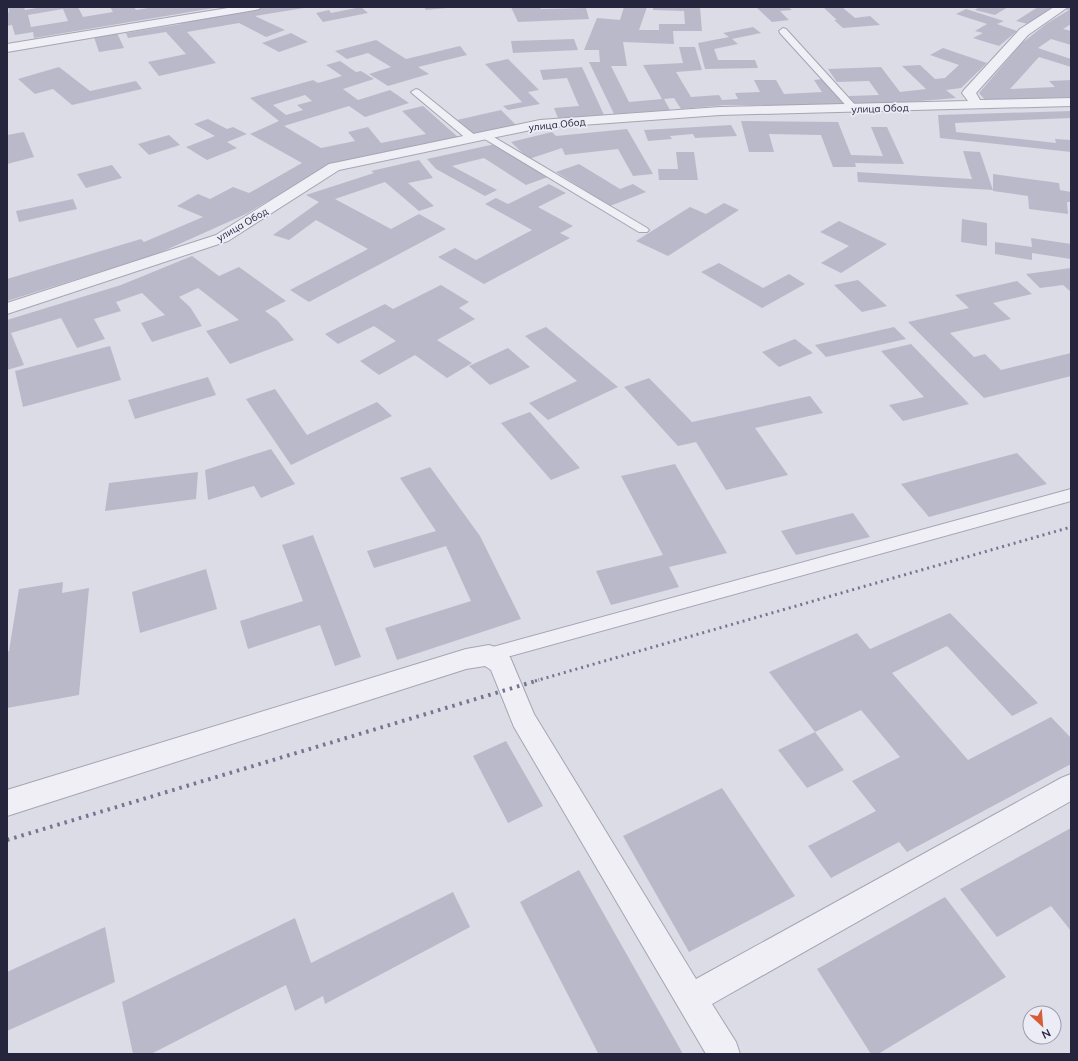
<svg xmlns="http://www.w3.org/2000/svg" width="1078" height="1061" font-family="Mulish,sans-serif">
<rect width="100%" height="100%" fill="#dcdce7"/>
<g fill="#b9b9ca" fill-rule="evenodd">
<path d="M 8,7 L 24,7 L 25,10 L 42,7 L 78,7 L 83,17 L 113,12 L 110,7 L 134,7 L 136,10 L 154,7 L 214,8 L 34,38 L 33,32 L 15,35 L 12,25 L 7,26 L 7,13 L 9,12 ZM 63,9 L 68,21 L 31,27 L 28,15 Z"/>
<path d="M 264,7 L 304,8 L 255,16 L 285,30 L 266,37 L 239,23 L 187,32 L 216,63 L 159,76 L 148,62 L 186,54 L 166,32 L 128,38 L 126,33 L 181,24 L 178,21 Z"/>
<path d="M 361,7 L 368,13 L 323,22 L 316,13 L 329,10 L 331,13 Z"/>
<path d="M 424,7 L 447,7 L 447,8 L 426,10 Z"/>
<path d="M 511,7 L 540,7 L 541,9 L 586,8 L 589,19 L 518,22 Z"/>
<path d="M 624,7 L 647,7 L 639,30 L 659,30 L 659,24 L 685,24 L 684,11 L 653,10 L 653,7 L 700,7 L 702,31 L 673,31 L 674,44 L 623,42 L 627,66 L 611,66 L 629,102 L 662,99 L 643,65 L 683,63 L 679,47 L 695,47 L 702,70 L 676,72 L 691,97 L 719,95 L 722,100 L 738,99 L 735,93 L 760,92 L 754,80 L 776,80 L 784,94 L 822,92 L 814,80 L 822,79 L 845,105 L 768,107 L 766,105 L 725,105 L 681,109 L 674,98 L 664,99 L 670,110 L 614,114 L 589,62 L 600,62 L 599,50 L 584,50 L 597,18 L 620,20 Z"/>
<path d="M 756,7 L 788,7 L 792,10 L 780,11 L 789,20 L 772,22 Z"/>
<path d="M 823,7 L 842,7 L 855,18 L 870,16 L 880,25 L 843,28 L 834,20 L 837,20 Z"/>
<path d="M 979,7 L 1008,7 L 995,15 L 975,10 Z"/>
<path d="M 1038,7 L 1054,7 L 1028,24 L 1016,21 Z"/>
<path d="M 1068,7 L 1071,7 L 1071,24 L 1063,29 L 1071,31 L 1071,45 L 1051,39 L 1038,48 L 1071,59 L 1071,67 L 1039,57 L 1010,89 L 1055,87 L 1049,81 L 1071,80 L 1071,97 L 985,100 L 979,93 L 1021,44 L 1046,24 L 1069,10 L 1065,9 Z"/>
<path d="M 966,9 L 1004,21 L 997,24 L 1017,31 L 999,46 L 973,38 L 983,33 L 975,31 L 987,24 L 956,14 Z"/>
<path d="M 753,27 L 761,33 L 732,39 L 738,44 L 714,49 L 718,60 L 755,60 L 758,68 L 705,69 L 698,43 L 729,37 L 723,33 Z"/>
<path d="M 117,33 L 124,48 L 99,52 L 94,37 Z"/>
<path d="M 291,33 L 308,42 L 279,52 L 262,43 Z"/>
<path d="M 574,39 L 578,50 L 513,53 L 511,41 Z"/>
<path d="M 376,40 L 406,59 L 460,46 L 467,55 L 418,67 L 429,74 L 388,86 L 369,74 L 391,67 L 368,53 L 347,59 L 335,51 Z"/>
<path d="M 943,48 L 987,63 L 961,88 L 946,90 L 956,98 L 908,102 L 854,104 L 849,96 L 879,95 L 869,81 L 837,82 L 828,69 L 881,67 L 900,92 L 926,89 L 902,66 L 920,65 L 935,79 L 945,78 L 959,65 L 930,55 Z"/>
<path d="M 508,59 L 539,90 L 528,92 L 540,104 L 508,110 L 503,106 L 522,102 L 485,64 Z"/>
<path d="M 340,61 L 356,72 L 361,71 L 374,79 L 343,89 L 358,100 L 390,90 L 409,103 L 365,117 L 349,106 L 284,126 L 321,148 L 355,141 L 348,132 L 368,127 L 381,143 L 426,134 L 402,111 L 423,106 L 459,138 L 327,167 L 246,214 L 157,254 L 7,301 L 7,279 L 141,239 L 144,242 L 203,217 L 177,206 L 198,194 L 210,199 L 233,187 L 249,193 L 302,163 L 250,134 L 279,121 L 250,98 L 313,80 L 318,83 L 342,76 L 326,65 ZM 305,95 L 312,101 L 297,105 L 303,110 L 286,115 L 273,105 Z"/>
<path d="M 59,67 L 90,91 L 136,81 L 142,89 L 72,105 L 53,89 L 35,94 L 18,79 Z"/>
<path d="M 582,67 L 604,115 L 558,118 L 554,108 L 579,106 L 567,78 L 543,80 L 540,70 Z"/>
<path d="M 501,110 L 516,125 L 471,135 L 457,120 Z"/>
<path d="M 1071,111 L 1071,118 L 955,123 L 956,132 L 1056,143 L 1055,139 L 1071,140 L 1071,152 L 940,138 L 938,115 Z"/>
<path d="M 208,119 L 227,129 L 233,127 L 247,134 L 227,142 L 237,148 L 207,160 L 186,147 L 215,136 L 194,124 Z"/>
<path d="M 741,121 L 838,122 L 851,155 L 883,156 L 871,127 L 887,127 L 904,164 L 855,163 L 856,167 L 833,167 L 821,135 L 769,134 L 774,152 L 749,152 Z"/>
<path d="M 731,125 L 737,136 L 695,138 L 693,134 L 670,136 L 672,139 L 648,141 L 644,130 Z"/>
<path d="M 627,129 L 653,174 L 633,176 L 618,149 L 565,155 L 562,148 L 529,159 L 511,142 L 552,132 L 556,136 Z"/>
<path d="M 24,132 L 34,157 L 7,164 L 7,135 Z"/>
<path d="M 169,135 L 180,145 L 149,155 L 138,144 Z"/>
<path d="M 495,144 L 548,177 L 526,185 L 484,158 L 452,166 L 497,190 L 485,196 L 436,169 L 427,159 Z"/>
<path d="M 963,151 L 980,152 L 993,190 L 858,182 L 857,172 L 972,179 Z"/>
<path d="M 676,152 L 694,152 L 698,180 L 659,180 L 658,169 L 678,169 Z"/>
<path d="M 419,160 L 433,178 L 408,183 L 434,206 L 419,211 L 385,182 L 335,199 L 391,229 L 419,214 L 446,229 L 309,302 L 290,290 L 368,249 L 316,220 L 289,240 L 273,235 L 319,202 L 306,195 L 374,173 L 371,171 Z"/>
<path d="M 579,164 L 620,189 L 633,184 L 646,192 L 610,206 L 556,172 Z"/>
<path d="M 112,165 L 122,178 L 86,188 L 77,174 Z"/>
<path d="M 993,174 L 1059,183 L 1060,190 L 1071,192 L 1071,202 L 1067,202 L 1068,214 L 1029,209 L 1028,196 L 993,191 Z"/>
<path d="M 549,184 L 566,193 L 538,207 L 573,226 L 560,233 L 570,238 L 484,284 L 438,257 L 455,248 L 476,260 L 532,230 L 485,204 L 496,198 L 508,204 Z"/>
<path d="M 73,199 L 77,209 L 19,222 L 16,211 Z"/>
<path d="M 724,203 L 739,210 L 668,256 L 636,241 L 690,207 L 706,214 Z"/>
<path d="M 962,219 L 987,223 L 987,246 L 961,242 Z"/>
<path d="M 839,221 L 887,244 L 841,273 L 821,263 L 849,246 L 820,232 Z"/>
<path d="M 1031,238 L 1071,244 L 1071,259 L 1032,253 L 1032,260 L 995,254 L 995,242 L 1032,247 Z"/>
<path d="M 192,256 L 219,276 L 239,267 L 286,301 L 265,311 L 277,320 L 294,340 L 230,364 L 206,331 L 239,320 L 198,288 L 179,297 L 190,307 L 202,326 L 152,342 L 141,323 L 165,315 L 142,293 L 116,302 L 121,311 L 94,319 L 105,339 L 77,348 L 61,318 L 11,333 L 24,365 L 7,370 L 7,320 L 121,285 Z"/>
<path d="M 719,263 L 763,288 L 789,274 L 805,284 L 762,308 L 701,272 Z"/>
<path d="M 1071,268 L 1071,292 L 1063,285 L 1040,288 L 1026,274 Z"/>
<path d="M 858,280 L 887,306 L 862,312 L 834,285 Z"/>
<path d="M 1017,281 L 1032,294 L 993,303 L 1011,319 L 950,333 L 974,357 L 985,354 L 1001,370 L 1071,353 L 1071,376 L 984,398 L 908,322 L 969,308 L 955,295 Z"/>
<path d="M 441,285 L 469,302 L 459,308 L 475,319 L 437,340 L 472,363 L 447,378 L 415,355 L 379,375 L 360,361 L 396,341 L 374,326 L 338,344 L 325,334 L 385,304 L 393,309 Z"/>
<path d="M 546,327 L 618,387 L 548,420 L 529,403 L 577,381 L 525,336 Z"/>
<path d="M 894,327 L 906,339 L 826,357 L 815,345 Z"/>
<path d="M 795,339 L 813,353 L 779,367 L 762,352 Z"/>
<path d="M 911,344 L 969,404 L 903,421 L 889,405 L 924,397 L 881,351 Z"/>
<path d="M 110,346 L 121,380 L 23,407 L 15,371 Z"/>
<path d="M 508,348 L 530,367 L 490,385 L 469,366 Z"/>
<path d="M 208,377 L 216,395 L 135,419 L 128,400 Z"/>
<path d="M 649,378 L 692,422 L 810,396 L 823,413 L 755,428 L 788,475 L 726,490 L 696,442 L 678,446 L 624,387 Z"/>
<path d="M 275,389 L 307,435 L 377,402 L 392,416 L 291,465 L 246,399 Z"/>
<path d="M 530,412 L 580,468 L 551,480 L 501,423 Z"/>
<path d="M 271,449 L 295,484 L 261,498 L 254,486 L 208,500 L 205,470 Z"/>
<path d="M 1017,453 L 1047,484 L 929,517 L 901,484 Z"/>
<path d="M 675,464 L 727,553 L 669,567 L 679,587 L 611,605 L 596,571 L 663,555 L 621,476 Z"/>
<path d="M 430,467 L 480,536 L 521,619 L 397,660 L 385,628 L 471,601 L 446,546 L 374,568 L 367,551 L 436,531 L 400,478 Z"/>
<path d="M 198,472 L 196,499 L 105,511 L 109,483 Z"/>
<path d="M 853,513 L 870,537 L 796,555 L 781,531 Z"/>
<path d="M 313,535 L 361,657 L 335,666 L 320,625 L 248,649 L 240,621 L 303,601 L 282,545 Z"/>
<path d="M 206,569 L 217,609 L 140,633 L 132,592 Z"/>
<path d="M 63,582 L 62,593 L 89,588 L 79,695 L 7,708 L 7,652 L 9,651 L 19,589 Z"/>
<path d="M 950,613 L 1038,703 L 1012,716 L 947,646 L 892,673 L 968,760 L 1051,717 L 1071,738 L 1071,764 L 907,852 L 899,842 L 831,878 L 808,846 L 876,811 L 852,781 L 900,757 L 861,710 L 815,732 L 769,672 L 857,633 L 870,649 Z"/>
<path d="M 815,732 L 844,770 L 807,788 L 778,750 Z"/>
<path d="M 506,741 L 543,806 L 508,823 L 473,756 Z"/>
<path d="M 722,788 L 795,896 L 689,952 L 623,836 Z"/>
<path d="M 1071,828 L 1071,931 L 1051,906 L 997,937 L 960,889 Z"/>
<path d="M 579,870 L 683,1054 L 596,1054 L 598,1053 L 520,902 Z"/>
<path d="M 453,892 L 470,927 L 325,1004 L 323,996 L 295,1011 L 286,985 L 151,1054 L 133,1054 L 122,1002 L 295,918 L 311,963 Z"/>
<path d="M 945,897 L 1006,977 L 878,1054 L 871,1054 L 817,969 Z"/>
<path d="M 105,927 L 115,982 L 7,1031 L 7,972 Z"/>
</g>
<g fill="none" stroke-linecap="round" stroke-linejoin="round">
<defs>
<g id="service">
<path d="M 783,28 L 786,29 L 857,107 L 859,109 L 857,111 L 851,111 L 780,33 L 779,31 Z"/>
<path d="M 416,89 L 419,90 L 476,136 L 477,138 L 476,140 L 468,140 L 413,94 L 411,92 Z"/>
<path d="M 487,133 L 647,228 L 649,230 L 647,232 L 639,232 L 483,138 L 482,136 L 483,134 Z"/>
<path d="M 1071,489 L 1071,501 L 489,662 L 483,660 L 480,655 L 483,650 L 489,648 Z"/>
</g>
<g id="minor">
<path d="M 234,7 L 261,7 L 259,9 L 255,10 L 7,52 L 7,44 Z"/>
<path d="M 489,645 L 498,648 L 510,657 L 534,714 L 696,979 L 1061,778 L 1071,774 L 1071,801 L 712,1004 L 736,1042 L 740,1054 L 706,1054 L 514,727 L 491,670 L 485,666 L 466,669 L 7,816 L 7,790 L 466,649 Z"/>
</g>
<path id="tertiary" d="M 1054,7 L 1068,7 L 1028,35 L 976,93 L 980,100 L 1071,98 L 1071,106 L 720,115 L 540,128 L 339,170 L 228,241 L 7,314 L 7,303 L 216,235 L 329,164 L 334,163 L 540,120 L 720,107 L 968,101 L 962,93 L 964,90 L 1020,29 Z"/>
</defs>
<use href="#service" stroke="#a5a5b4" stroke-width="2"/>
<use href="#minor" stroke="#a5a5b4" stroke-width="2"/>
<use href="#tertiary" stroke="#a5a5b4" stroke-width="2"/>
<use href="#service" fill="#efeff5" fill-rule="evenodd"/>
<use href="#minor" fill="#efeff5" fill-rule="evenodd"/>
<use href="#tertiary" fill="#efeff5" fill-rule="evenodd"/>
<path stroke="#757592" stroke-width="3" stroke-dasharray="2 4" stroke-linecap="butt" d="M 535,681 L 1071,527"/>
<path stroke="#757592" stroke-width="4" stroke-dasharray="2.5 5" stroke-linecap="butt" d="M 7,840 L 539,680"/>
</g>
<g text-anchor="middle" stroke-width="3.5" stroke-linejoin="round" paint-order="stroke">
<g font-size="10" fill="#25253e" stroke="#ebecf5">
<text transform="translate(880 108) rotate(-2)" y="4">улица Обод</text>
<text transform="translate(557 124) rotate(-6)" y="4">улица Обод</text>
<text transform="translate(242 224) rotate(-30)" y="4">улица Обод</text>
</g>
</g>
<rect width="1078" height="1061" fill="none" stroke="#25253e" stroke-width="16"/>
<g transform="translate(1042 1025) rotate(154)"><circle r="19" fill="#ebecf5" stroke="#9c9cac"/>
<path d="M0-3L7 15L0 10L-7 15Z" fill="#d65d38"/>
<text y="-6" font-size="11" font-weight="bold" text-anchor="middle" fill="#25253e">N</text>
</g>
</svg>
